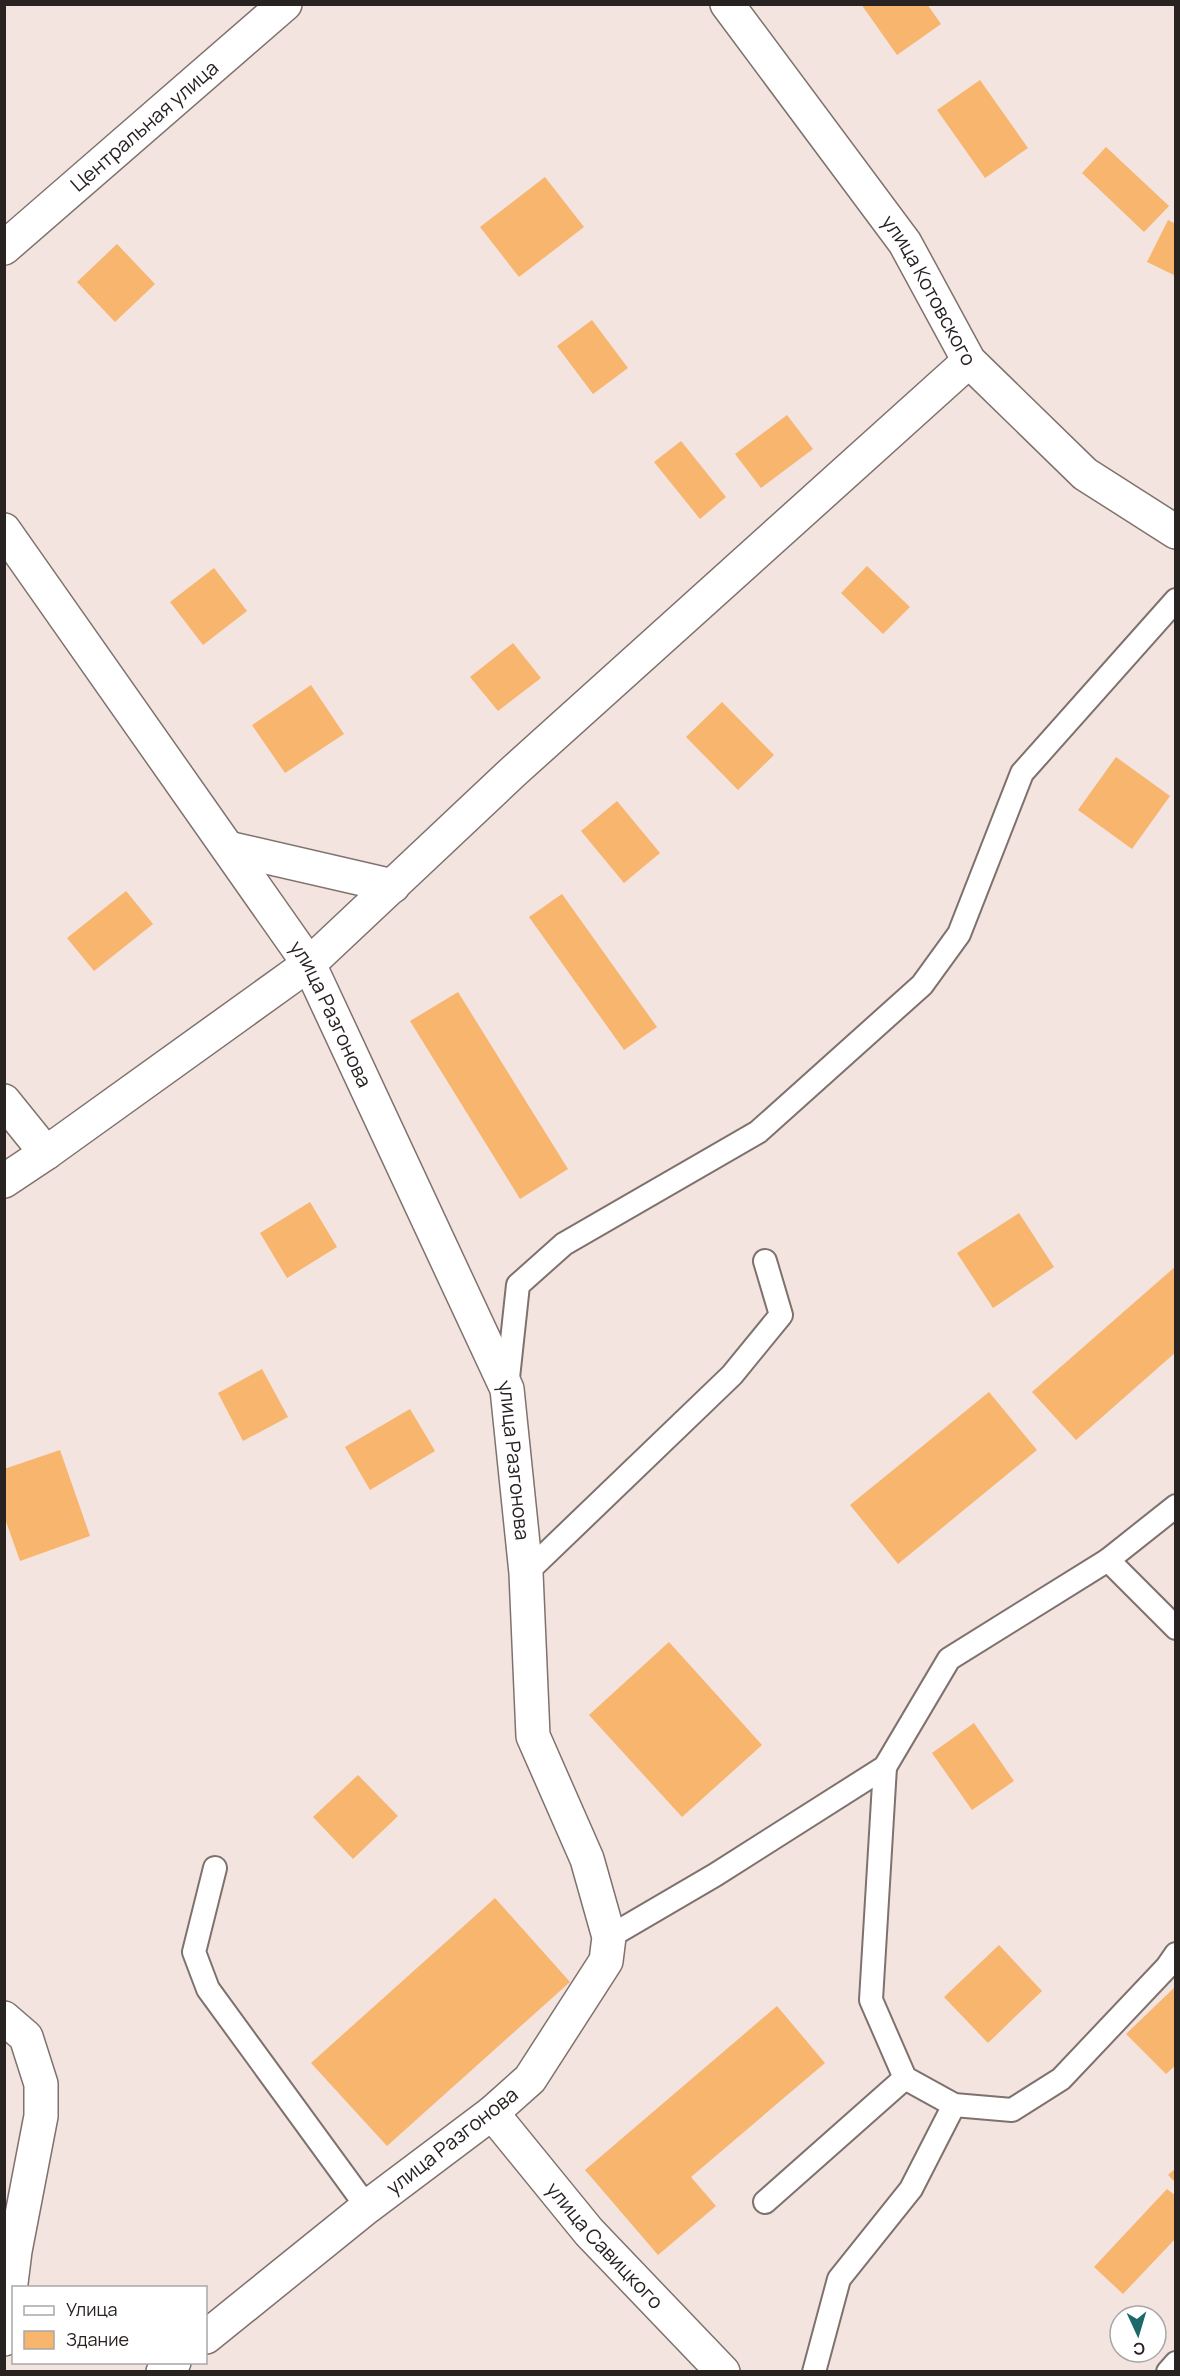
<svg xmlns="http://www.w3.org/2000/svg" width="1180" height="2376" font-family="Manrope,sans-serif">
<rect width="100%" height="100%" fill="#f4e4e0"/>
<g fill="#f7b56d">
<path d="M 861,4 L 927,4 L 941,24 L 897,55 Z"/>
<path d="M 980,80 L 1028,148 L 985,178 L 937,110 Z"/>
<path d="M 1106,147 L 1169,206 L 1144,232 L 1082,173 Z"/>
<path d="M 545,177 L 584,227 L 519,277 L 480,227 Z"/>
<path d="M 1168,220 L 1176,224 L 1176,276 L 1147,262 Z"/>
<path d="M 117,244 L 155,284 L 115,322 L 77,282 Z"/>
<path d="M 592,320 L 628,368 L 593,394 L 557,346 Z"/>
<path d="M 787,415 L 813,449 L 761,488 L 735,454 Z"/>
<path d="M 681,441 L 726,497 L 700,519 L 654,462 Z"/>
<path d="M 867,566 L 910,607 L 883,634 L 841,593 Z"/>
<path d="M 214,568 L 247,611 L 203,645 L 170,602 Z"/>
<path d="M 513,643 L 541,678 L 498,711 L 470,677 Z"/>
<path d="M 311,685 L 344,734 L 285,773 L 252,725 Z"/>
<path d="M 722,702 L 774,755 L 738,790 L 686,737 Z"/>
<path d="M 1116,757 L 1170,796 L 1132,849 L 1078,810 Z"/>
<path d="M 617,801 L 660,853 L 624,883 L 581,831 Z"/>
<path d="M 126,891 L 153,924 L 94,971 L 67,938 Z"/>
<path d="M 562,894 L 657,1027 L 624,1050 L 529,917 Z"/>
<path d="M 458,992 L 568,1169 L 520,1199 L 410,1021 Z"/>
<path d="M 310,1202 L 337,1247 L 287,1278 L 260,1233 Z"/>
<path d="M 1019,1213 L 1054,1267 L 993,1308 L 957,1253 Z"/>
<path d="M 1176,1266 L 1176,1352 L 1076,1440 L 1032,1392 Z"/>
<path d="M 262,1369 L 288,1417 L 243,1441 L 218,1393 Z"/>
<path d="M 989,1392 L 1037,1450 L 898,1564 L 850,1505 Z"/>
<path d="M 410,1409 L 435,1451 L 370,1490 L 345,1447 Z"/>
<path d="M 60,1450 L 90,1536 L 20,1561 L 4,1516 L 4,1469 Z"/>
<path d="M 669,1642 L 762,1745 L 682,1817 L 589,1715 Z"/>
<path d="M 974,1723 L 1014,1781 L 972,1810 L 932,1753 Z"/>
<path d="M 358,1775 L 398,1816 L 353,1859 L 313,1817 Z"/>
<path d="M 495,1898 L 570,1982 L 387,2146 L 311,2063 Z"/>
<path d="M 999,1945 L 1042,1991 L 988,2043 L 944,1997 Z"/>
<path d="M 1176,1986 L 1176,2065 L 1166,2074 L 1126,2034 Z"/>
<path d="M 777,2006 L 825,2063 L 691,2177 L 716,2206 L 658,2255 L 585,2170 Z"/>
<path d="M 1176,2168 L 1176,2183 L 1168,2175 Z"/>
<path d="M 1167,2189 L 1176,2196 L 1176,2238 L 1123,2294 L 1094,2267 Z"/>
</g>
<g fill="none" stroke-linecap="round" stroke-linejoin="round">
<defs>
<g id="lane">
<path d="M 507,1387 L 518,1285 L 564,1244 L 758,1132 L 922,985 L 959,934 L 1022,773 L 1176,600"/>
<path d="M 1108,1560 L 1176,1628"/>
<path d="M 526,1573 L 732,1375 L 781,1315 L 765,1261"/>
<path d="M 885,1767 L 871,2000 L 905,2078 L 954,2105 L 1012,2110 L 1061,2079 L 1167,1967 L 1176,1954"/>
<path d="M 215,1868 L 194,1952 L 208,1989 L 367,2207"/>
<path d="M 609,1937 L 715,1875 L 885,1767 L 949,1659 L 1108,1560 L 1176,1506"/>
<path d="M 765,2202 L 905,2078"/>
<path d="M 814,2372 L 839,2279 L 911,2189 L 954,2105"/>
<path d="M 1168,2372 L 1176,2363"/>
</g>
<g id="street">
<path id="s1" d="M 727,4 L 905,243 L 969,361 L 1085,474 L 1176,532"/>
<path d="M 228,848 L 393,886"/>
<path d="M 4,1101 L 46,1153 L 309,964 L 514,771 L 969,361"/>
<path d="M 4,1181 L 46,1153"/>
<path d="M 4,2018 L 26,2037 L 41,2084 L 41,2116 L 15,2251 L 4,2339"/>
<path id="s2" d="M 492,2113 L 589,2232 L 723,2372"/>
</g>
<g id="secondary">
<path id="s3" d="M 4,248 L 285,4"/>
<path id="s4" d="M 4,530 L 309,964 L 507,1389 L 526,1573 L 533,1736 L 587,1859 L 609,1937 L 606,1961 L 530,2079 L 492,2113 L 367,2207 L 206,2337"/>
<path d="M 163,2372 L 174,2362"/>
</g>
</defs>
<use href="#lane" stroke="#7f716d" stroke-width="26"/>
<use href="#street" stroke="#7f716d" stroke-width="36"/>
<use href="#secondary" stroke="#7f716d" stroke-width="36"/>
<use href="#lane" stroke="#fff" stroke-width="22"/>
<use href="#street" stroke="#fff" stroke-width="33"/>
<use href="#secondary" stroke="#fff" stroke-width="33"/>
</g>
<g text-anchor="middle" stroke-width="5" stroke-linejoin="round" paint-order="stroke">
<g font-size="20" fill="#282221" stroke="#fff">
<text dy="7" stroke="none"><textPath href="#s3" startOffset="186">Центральная улица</textPath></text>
<text dy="7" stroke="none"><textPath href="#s1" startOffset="351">улица Котовского</textPath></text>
<text dy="7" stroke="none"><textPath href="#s4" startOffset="585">улица Разгонова</textPath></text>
<text dy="7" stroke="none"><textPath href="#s4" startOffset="1071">улица Разгонова</textPath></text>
<text transform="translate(452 2141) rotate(-38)" y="7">улица Разгонова</text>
<text dy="7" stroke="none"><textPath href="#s2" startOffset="174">улица Савицкого</textPath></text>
</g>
</g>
<rect width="1180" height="2376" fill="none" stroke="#282221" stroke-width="12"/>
<rect x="12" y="2286" width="195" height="78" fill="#ffffff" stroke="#a9a7a6" stroke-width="1.5"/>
<rect x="24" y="2306" width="30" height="9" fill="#ffffff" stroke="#a9a7a6" stroke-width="1.5"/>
<text x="66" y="2316" font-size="18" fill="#282221">Улица</text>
<rect x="24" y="2331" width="30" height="18" fill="#f7b56d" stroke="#a9a7a6" stroke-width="1.5"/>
<text x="66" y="2346" font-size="18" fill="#282221">Здание</text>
<g transform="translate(1138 2334) rotate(176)"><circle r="28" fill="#ffffff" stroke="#a9a7a6" stroke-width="1.5"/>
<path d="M0-4.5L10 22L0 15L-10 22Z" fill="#1c6969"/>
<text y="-9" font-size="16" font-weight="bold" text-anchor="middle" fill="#282221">С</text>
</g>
</svg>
